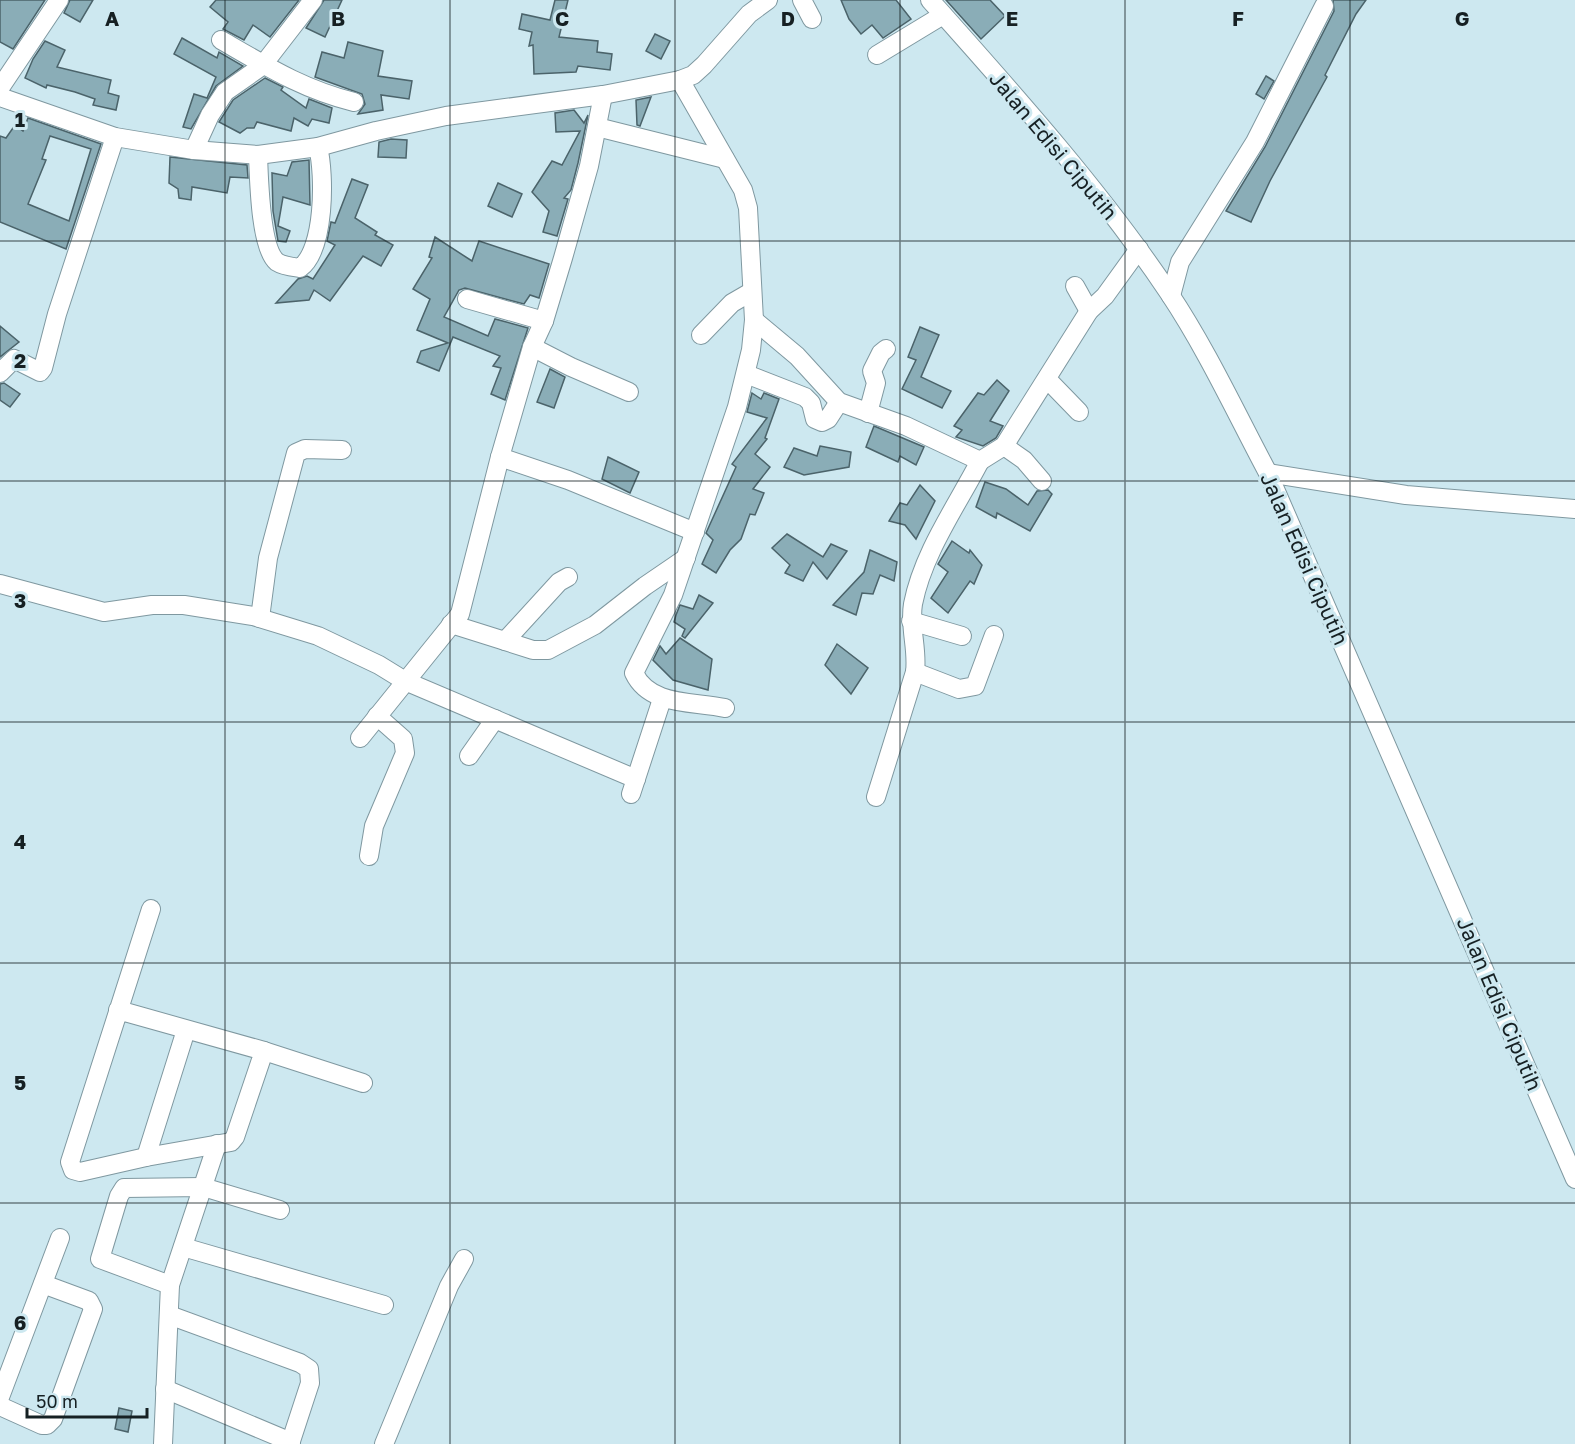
<svg xmlns="http://www.w3.org/2000/svg" width="1575" height="1444" font-family="'Golos Text',sans-serif">
<rect width="100%" height="100%" fill="#cde8f0"/>
<g fill="#8aadb7" stroke="#4b636a" stroke-width="1.5" fill-rule="evenodd">
<path d="M 0,0 L 45,0 L 13,49 L 0,42 Z"/>
<path d="M 70,0 L 93,0 L 80,22 L 64,13 Z"/>
<path d="M 216,0 L 299,0 L 270,37 L 253,25 L 244,40 L 223,29 L 228,22 L 210,7 Z"/>
<path d="M 324,0 L 342,0 L 325,37 L 306,28 Z"/>
<path d="M 555,0 L 568,0 L 559,37 L 598,41 L 597,52 L 612,54 L 610,70 L 578,66 L 576,72 L 534,74 L 533,45 L 529,46 L 532,32 L 519,29 L 522,14 L 550,20 Z"/>
<path d="M 841,0 L 896,0 L 911,19 L 883,38 L 872,25 L 861,34 L 849,19 Z"/>
<path d="M 946,0 L 990,0 L 1005,16 L 981,39 Z"/>
<path d="M 1333,0 L 1366,0 L 1356,14 L 1325,75 L 1327,77 L 1270,181 L 1251,222 L 1226,211 L 1265,147 L 1334,11 Z"/>
<path d="M 655,34 L 670,41 L 661,59 L 646,51 Z"/>
<path d="M 182,38 L 217,58 L 219,52 L 243,66 L 216,86 L 191,129 L 183,127 L 194,94 L 207,98 L 216,77 L 174,54 Z"/>
<path d="M 45,41 L 65,50 L 57,67 L 111,80 L 108,93 L 119,96 L 116,110 L 93,105 L 95,99 L 75,92 L 47,85 L 46,88 L 25,78 L 33,59 Z"/>
<path d="M 348,42 L 383,51 L 378,76 L 412,81 L 409,99 L 381,95 L 383,110 L 358,114 L 365,104 L 362,94 L 315,77 L 322,52 L 344,58 Z"/>
<path d="M 1266,76 L 1274,81 L 1264,99 L 1256,94 Z"/>
<path d="M 265,78 L 283,87 L 281,90 L 306,108 L 309,99 L 332,108 L 329,123 L 312,119 L 308,126 L 294,118 L 291,131 L 257,122 L 254,128 L 247,128 L 240,133 L 219,122 L 233,100 Z"/>
<path d="M 651,97 L 640,126 L 637,125 L 636,100 Z"/>
<path d="M 574,110 L 584,123 L 588,115 L 578,163 L 571,190 L 564,198 L 568,199 L 557,236 L 543,232 L 549,211 L 532,192 L 552,161 L 562,165 L 580,131 L 556,132 L 555,113 Z"/>
<path d="M 28,118 L 101,144 L 66,249 L 0,222 L 0,136 L 6,138 L 15,125 L 23,131 ZM 50,136 L 91,149 L 69,221 L 28,204 L 46,160 L 42,159 Z"/>
<path d="M 391,139 L 407,140 L 406,158 L 378,157 L 379,142 Z"/>
<path d="M 170,157 L 247,165 L 248,178 L 230,177 L 227,193 L 192,187 L 191,200 L 179,198 L 178,189 L 169,183 Z"/>
<path d="M 309,160 L 310,205 L 283,197 L 278,226 L 290,231 L 286,242 L 278,241 L 273,211 L 272,173 L 287,176 L 292,162 Z"/>
<path d="M 352,179 L 368,185 L 355,218 L 377,232 L 375,235 L 393,245 L 381,266 L 363,256 L 330,301 L 314,290 L 309,300 L 276,303 L 298,279 L 307,276 L 313,279 L 335,245 L 327,241 L 331,222 L 335,223 Z"/>
<path d="M 498,183 L 522,194 L 512,217 L 488,206 Z"/>
<path d="M 435,237 L 472,261 L 479,241 L 549,264 L 539,298 L 530,295 L 524,304 L 465,288 L 459,290 L 444,317 L 488,336 L 495,319 L 528,328 L 505,400 L 491,394 L 501,368 L 493,366 L 500,356 L 453,337 L 439,371 L 417,362 L 421,351 L 448,343 L 417,330 L 430,299 L 413,289 L 432,258 L 429,257 Z"/>
<path d="M 0,326 L 19,342 L 0,357 Z"/>
<path d="M 920,327 L 939,335 L 921,377 L 951,391 L 942,408 L 902,389 L 916,360 L 908,357 Z"/>
<path d="M 550,369 L 565,377 L 554,408 L 537,402 Z"/>
<path d="M 997,380 L 1009,391 L 990,421 L 1003,426 L 996,438 L 983,446 L 956,437 L 962,430 L 954,426 L 978,393 L 984,395 Z"/>
<path d="M 4,383 L 20,394 L 10,407 L 0,400 L 0,384 Z"/>
<path d="M 752,393 L 761,399 L 764,393 L 779,399 L 765,438 L 767,439 L 755,454 L 770,467 L 753,489 L 764,493 L 755,515 L 750,514 L 741,539 L 730,550 L 716,573 L 702,564 L 713,540 L 706,533 L 736,467 L 732,464 L 767,418 L 747,412 Z"/>
<path d="M 874,426 L 924,447 L 916,465 L 900,456 L 898,462 L 866,447 Z"/>
<path d="M 820,446 L 851,452 L 849,467 L 804,475 L 784,467 L 794,448 L 817,456 Z"/>
<path d="M 608,457 L 639,472 L 630,493 L 602,479 Z"/>
<path d="M 985,482 L 1006,489 L 1028,505 L 1037,491 L 1048,490 L 1052,494 L 1030,531 L 997,513 L 996,518 L 976,507 Z"/>
<path d="M 920,485 L 935,501 L 916,539 L 905,525 L 889,521 L 900,503 L 907,505 Z"/>
<path d="M 787,534 L 823,557 L 831,544 L 847,551 L 827,579 L 813,562 L 803,581 L 785,573 L 790,565 L 772,548 Z"/>
<path d="M 952,541 L 969,553 L 970,550 L 982,565 L 974,584 L 970,581 L 948,613 L 931,598 L 948,572 L 938,564 Z"/>
<path d="M 870,550 L 897,562 L 894,581 L 880,575 L 873,594 L 862,593 L 856,615 L 833,605 L 864,572 Z"/>
<path d="M 699,595 L 713,603 L 685,638 L 682,636 L 685,629 L 674,622 L 676,615 L 680,605 L 693,609 Z"/>
<path d="M 680,638 L 712,659 L 708,690 L 673,680 L 653,660 L 660,646 L 666,654 Z"/>
<path d="M 837,644 L 868,668 L 851,694 L 825,665 Z"/>
<path d="M 119,1408 L 132,1411 L 128,1432 L 115,1429 Z"/>
</g>
<g fill="none" stroke-linecap="round" stroke-linejoin="round">
<defs>
<g id="street">
<path d="M 802,0 L 812,19"/>
<path d="M 930,0 C 1012,92 1101,191 1169,293 C 1207,350 1236,413 1268,473 L 1575,1179"/>
<path d="M 221,40 C 266,66 302,89 354,102"/>
<path d="M 877,55 L 943,15"/>
<path d="M 680,80 L 743,190 L 748,208 L 754,320 L 751,350 L 737,407 L 673,595 L 634,673 C 650,707 695,701 725,708"/>
<path d="M 0,88 L 59,0"/>
<path d="M 0,97 L 115,137 L 194,150 L 258,155 L 318,147 L 376,131 L 446,116 L 603,95 L 680,80 L 693,75 L 704,65 L 749,14 L 768,0"/>
<path d="M 597,127 L 725,159"/>
<path d="M 194,150 L 210,115 L 225,92 L 262,66 L 313,0"/>
<path d="M 258,155 C 259,178 260,248 277,262 C 283,266 293,267 300,268 C 325,250 325,175 318,147"/>
<path d="M 1075,286 L 1089,311"/>
<path d="M 1171,296 L 1180,262 L 1255,142 L 1324,6"/>
<path d="M 467,299 L 544,321"/>
<path d="M 754,320 L 797,356 L 839,402 L 906,426 L 980,461 L 1004,446 L 1089,311 L 1105,296 L 1139,249"/>
<path d="M 701,335 L 732,303 L 751,292"/>
<path d="M 532,347 L 571,367 L 629,392"/>
<path d="M 0,373 L 14,359 L 40,372 L 43,368 L 57,314 L 115,137"/>
<path d="M 746,374 L 805,397 L 811,403 L 815,419 L 822,422 L 828,419 L 839,402"/>
<path d="M 1047,379 L 1079,412"/>
<path d="M 868,413 L 876,383 L 872,371 L 881,353 L 886,349"/>
<path d="M 1004,446 L 1024,460 L 1042,481"/>
<path d="M 500,457 L 568,480 L 695,532"/>
<path d="M 1268,473 L 1406,495 L 1575,509"/>
<path d="M 0,584 L 104,612 L 152,605 L 184,605 L 253,616 L 318,636 L 379,665 L 405,681 L 636,779"/>
<path d="M 260,618 L 268,558 L 296,453 L 305,449 L 342,450"/>
<path d="M 911,621 L 962,636"/>
<path d="M 451,624 L 505,641 L 559,582 L 568,577"/>
<path d="M 505,641 L 533,650 L 548,650 L 595,625 L 645,586 L 686,558"/>
<path d="M 915,672 L 959,689 L 975,686 L 994,635"/>
<path d="M 360,738 L 460,614 L 500,457 L 532,347 L 544,321 L 563,258 L 589,166 L 603,95"/>
<path d="M 469,756 L 495,719"/>
<path d="M 631,794 L 662,699"/>
<path d="M 876,797 L 915,672 C 918,649 909,627 913,604 C 923,553 956,507 980,461"/>
<path d="M 369,856 L 374,826 L 405,753 L 403,739 L 377,716"/>
<path d="M 118,1010 L 264,1051 L 235,1137 L 231,1142 L 146,1157 L 80,1172 L 73,1170 L 70,1162 L 151,909"/>
<path d="M 264,1051 L 363,1083"/>
<path d="M 146,1157 L 186,1030"/>
<path d="M 183,1247 L 384,1305"/>
<path d="M 170,1285 L 100,1259 L 119,1196 L 124,1188 L 203,1187 L 280,1210"/>
<path d="M 169,1315 L 300,1363 L 309,1369 L 310,1383 L 290,1444"/>
<path d="M 165,1389 L 291,1442"/>
<path d="M 0,1397 L 60,1238"/>
<path d="M 0,1406 L 42,1425 L 47,1425 L 53,1419 L 93,1309 L 89,1301 L 43,1284"/>
<path d="M 163,1444 L 170,1285 L 217,1144"/>
<path d="M 384,1444 L 449,1286 L 464,1259"/>
</g>
</defs>
<use href="#street" stroke="#7f98a0" stroke-width="20"/>
<use href="#street" stroke="#fff" stroke-width="18"/>
</g>
<path fill="none" stroke="#162023" stroke-width="1.5" stroke-opacity="0.55" d="M 225,0 L 225,1444M 450,0 L 450,1444M 675,0 L 675,1444M 900,0 L 900,1444M 1125,0 L 1125,1444M 1350,0 L 1350,1444M 0,241 L 1575,241M 0,481 L 1575,481M 0,722 L 1575,722M 0,963 L 1575,963M 0,1203 L 1575,1203"/>
<g text-anchor="middle" stroke-width="6" stroke-linejoin="round" paint-order="stroke">
<g font-size="21" fill="#162023" stroke="#cde8f0">
<text transform="translate(1053 146) rotate(50)" y="7">Jalan Edisi Ciputih</text>
<text transform="translate(1304 559) rotate(66)" y="7">Jalan Edisi Ciputih</text>
<text transform="translate(1499 1004) rotate(67)" y="7">Jalan Edisi Ciputih</text>
</g>
</g>
<g font-size="20" text-anchor="middle" font-weight="bold" fill="#162023" stroke="#cde8f0" stroke-width="6" stroke-linejoin="round" paint-order="stroke">
<text x="112" y="26">A</text>
<text x="338" y="26">B</text>
<text x="562" y="26">C</text>
<text x="788" y="26">D</text>
<text x="1012" y="26">E</text>
<text x="1238" y="26">F</text>
<text x="1462" y="26">G</text>
<text x="20" y="127">1</text>
<text x="20" y="368">2</text>
<text x="20" y="608">3</text>
<text x="20" y="849">4</text>
<text x="20" y="1090">5</text>
<text x="20" y="1330">6</text>
</g>
<path d="M27 1408v9h120v-9" fill="none" stroke="#162023" stroke-width="3"/>
<text x="36" y="1408" font-size="18" fill="#162023" stroke="#cde8f0" stroke-width="4.5" paint-order="stroke">50 m</text>
</svg>
